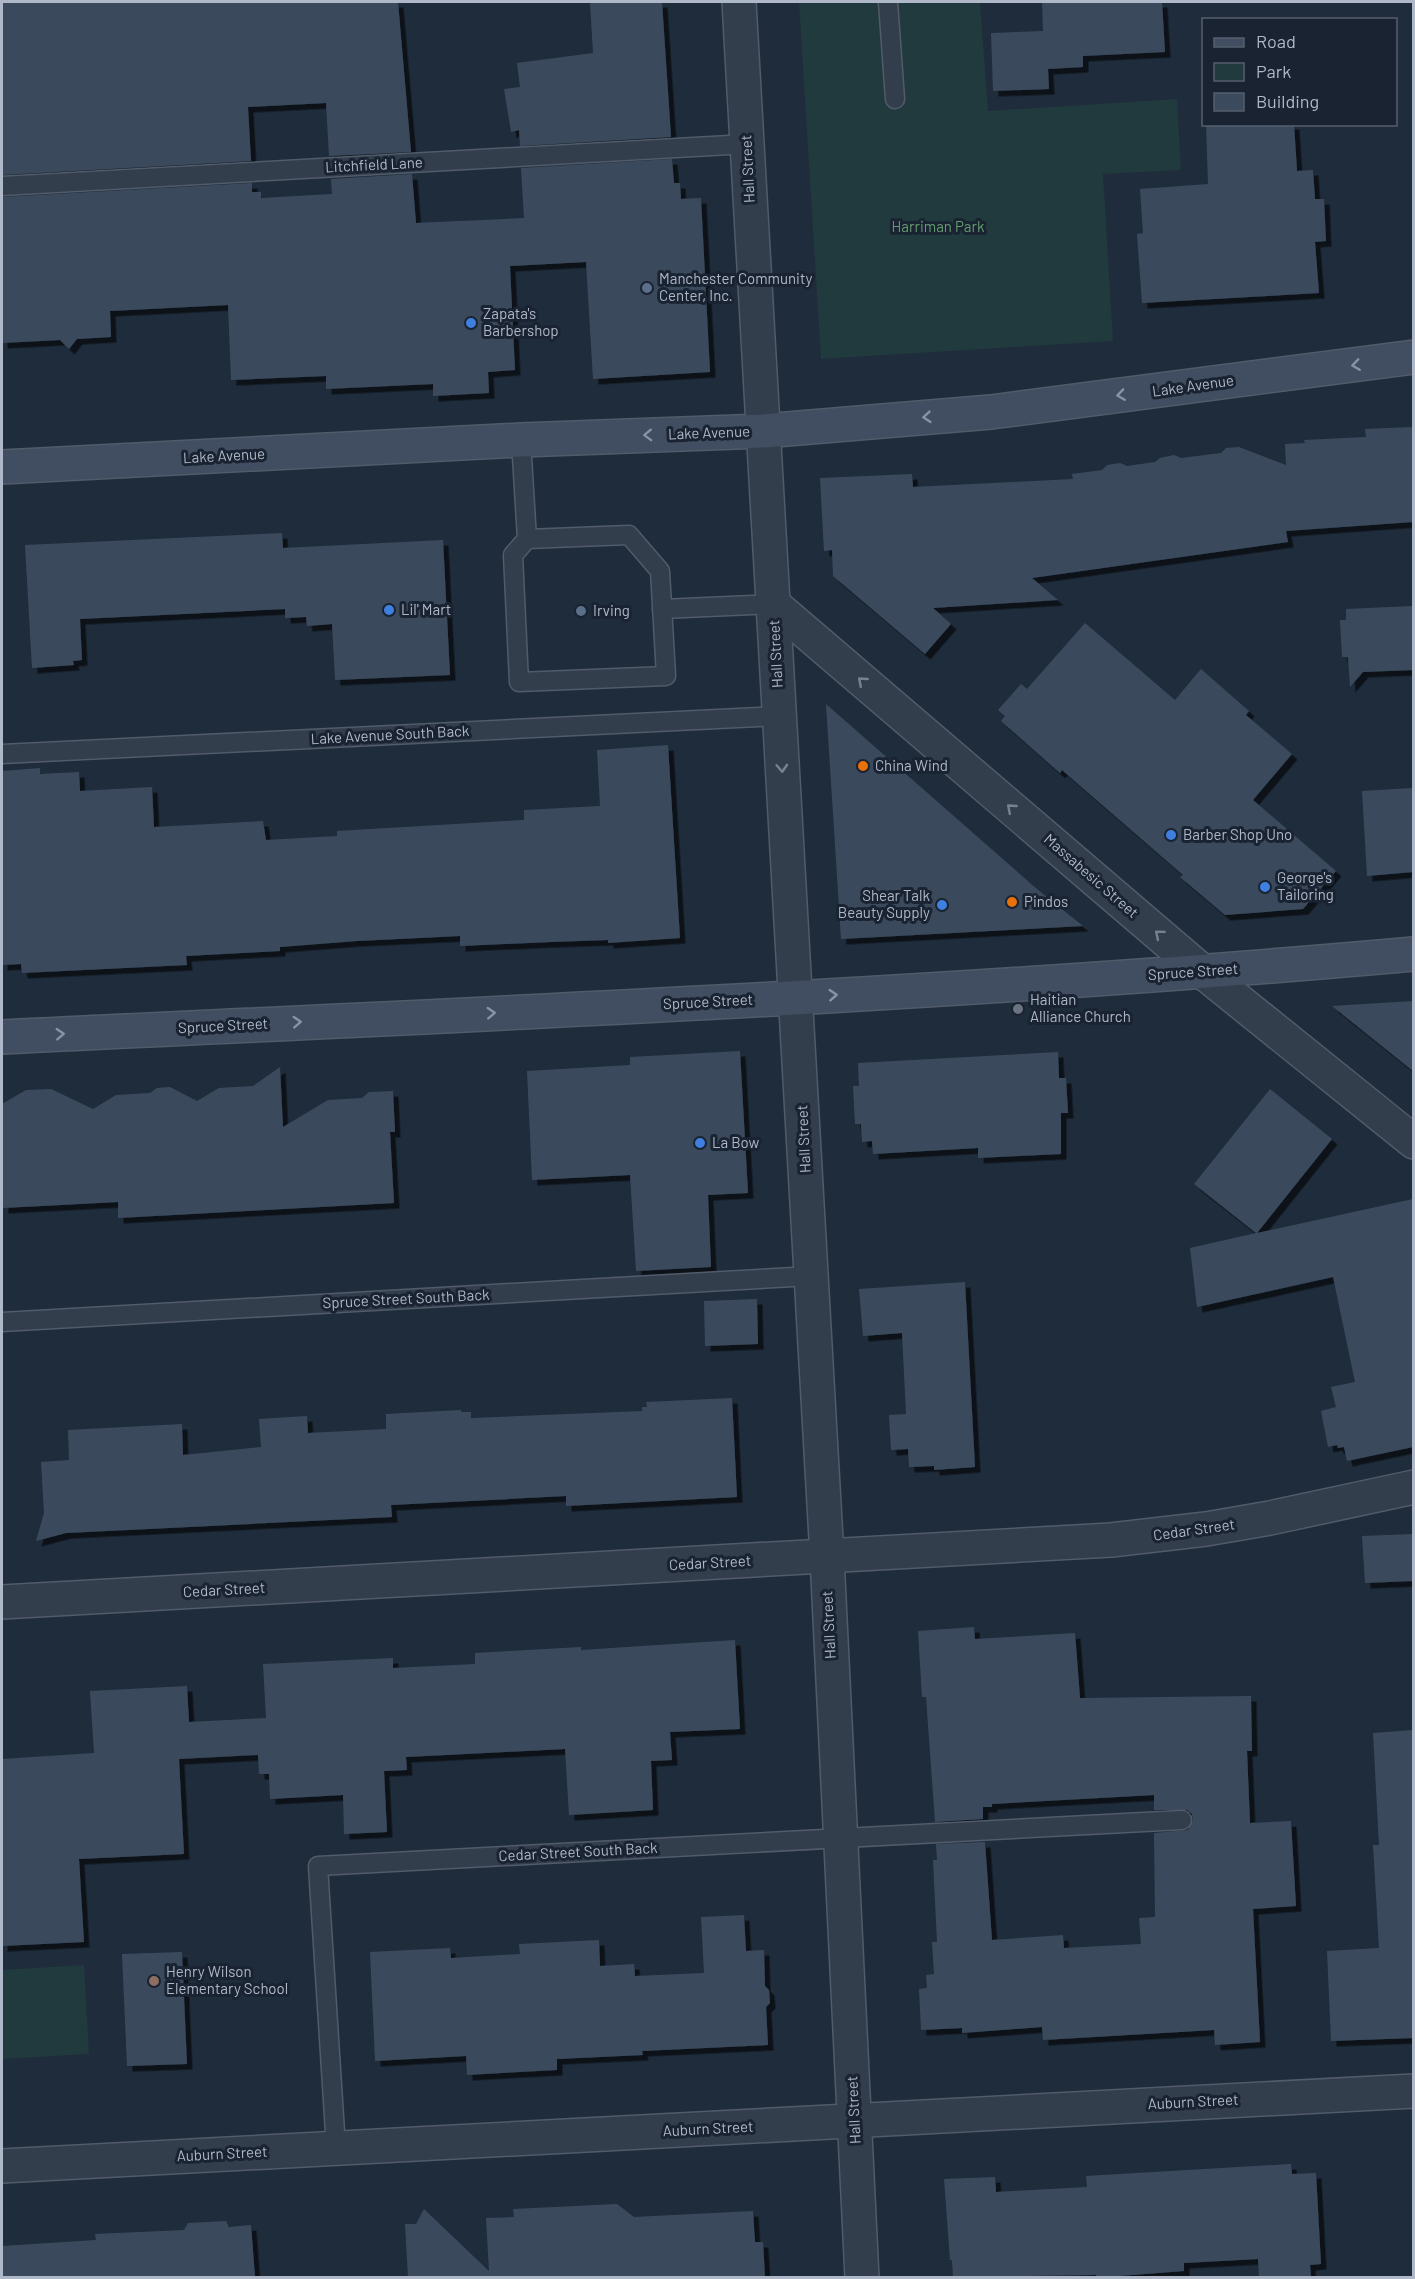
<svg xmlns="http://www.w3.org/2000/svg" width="1415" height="2279" font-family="Barlow,sans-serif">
<defs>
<filter id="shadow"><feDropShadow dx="5.5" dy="5.5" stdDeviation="0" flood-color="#0009"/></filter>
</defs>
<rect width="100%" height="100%" fill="#1f2c3c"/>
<g fill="#213a3d">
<path d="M 799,2 L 980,2 L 988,111 L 1177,99 L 1181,170 L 1103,174 L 1113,341 L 821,359 Z"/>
<path d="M 84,1965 L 89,2054 L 2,2059 L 2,1970 Z"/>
</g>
<g fill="#3b4a5c" filter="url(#shadow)">
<path d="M 2,2 L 398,2 L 411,152 L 329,156 L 326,103 L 248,107 L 251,161 L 2,175 Z"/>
<path d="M 590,2 L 662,2 L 671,137 L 520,146 L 519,130 L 511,132 L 504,89 L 520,87 L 517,63 L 593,53 Z"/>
<path d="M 1042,2 L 1162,2 L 1165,52 L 1083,56 L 1083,67 L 1048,69 L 1049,89 L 993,91 L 991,33 L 1043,31 Z"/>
<path d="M 1206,124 L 1294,124 L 1297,171 L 1313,170 L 1315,199 L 1324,199 L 1326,241 L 1315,242 L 1319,293 L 1142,303 L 1137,234 L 1143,233 L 1140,189 L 1208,184 Z"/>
<path d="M 672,159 L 674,183 L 680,183 L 681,199 L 701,198 L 710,372 L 593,379 L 586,262 L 510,266 L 515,370 L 488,372 L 489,393 L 433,396 L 433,384 L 326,389 L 326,376 L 231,380 L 228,305 L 110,311 L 111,337 L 77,339 L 69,349 L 60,340 L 2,343 L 2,197 L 252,183 L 252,192 L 261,192 L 261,198 L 332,194 L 331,179 L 412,174 L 416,223 L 524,218 L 521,168 Z"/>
<path d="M 1413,427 L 1413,522 L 1286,531 L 1288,542 L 1032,578 L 1058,600 L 933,608 L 951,624 L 925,654 L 833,576 L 832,550 L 824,551 L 820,478 L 912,474 L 913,487 L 1073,479 L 1072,474 L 1102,470 L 1107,465 L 1120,463 L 1127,466 L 1155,462 L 1160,458 L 1174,455 L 1181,458 L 1221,453 L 1226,448 L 1239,447 L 1286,465 L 1285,444 L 1305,443 L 1304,440 L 1366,437 L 1365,429 Z"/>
<path d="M 282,533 L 283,548 L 443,540 L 450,675 L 335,680 L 332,624 L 307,626 L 306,617 L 285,618 L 285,609 L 80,619 L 82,660 L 73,661 L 74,665 L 32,668 L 25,545 Z"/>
<path d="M 1413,606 L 1413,670 L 1363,672 L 1350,687 L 1348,657 L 1342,657 L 1340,620 L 1346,620 L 1346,609 Z"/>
<path d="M 1085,623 L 1175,700 L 1201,669 L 1249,711 L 1246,715 L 1292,754 L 1253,800 L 1336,871 L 1303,909 L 1225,915 L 1180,877 L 1183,875 L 1062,770 L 1060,773 L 1001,721 L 1005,716 L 998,710 L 1021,684 L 1027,689 Z"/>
<path d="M 826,704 L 1037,889 L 1083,926 L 841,939 Z"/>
<path d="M 668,745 L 680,938 L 608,943 L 608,940 L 551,942 L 460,946 L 460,936 L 357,941 L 280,947 L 280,951 L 186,956 L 187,965 L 22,973 L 21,964 L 2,965 L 2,771 L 40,768 L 40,774 L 79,772 L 80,791 L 152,787 L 154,827 L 263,821 L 266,840 L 337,836 L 337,831 L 524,820 L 524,810 L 600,806 L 597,750 Z"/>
<path d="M 1413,788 L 1413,872 L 1367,876 L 1362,791 Z"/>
<path d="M 1413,1001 L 1413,1071 L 1332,1006 Z"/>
<path d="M 740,1051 L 748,1193 L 708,1195 L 711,1267 L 636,1271 L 630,1175 L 532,1180 L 527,1071 L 630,1065 L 630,1057 Z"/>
<path d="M 1058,1052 L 1059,1078 L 1066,1078 L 1068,1113 L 1061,1113 L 1061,1154 L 978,1158 L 978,1148 L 873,1154 L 872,1141 L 862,1142 L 861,1124 L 855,1124 L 853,1086 L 859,1086 L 858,1063 Z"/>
<path d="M 280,1067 L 283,1127 L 328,1100 L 362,1098 L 369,1092 L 393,1091 L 395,1132 L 390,1132 L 394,1203 L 118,1218 L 118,1202 L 3,1208 L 2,1104 L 26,1090 L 51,1089 L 93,1109 L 116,1095 L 150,1093 L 157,1088 L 170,1087 L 197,1101 L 219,1088 L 253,1086 Z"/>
<path d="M 1270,1089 L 1332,1139 L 1257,1233 L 1413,1199 L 1413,1447 L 1347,1461 L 1344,1447 L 1338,1448 L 1337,1445 L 1328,1447 L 1321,1411 L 1336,1407 L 1331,1387 L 1355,1382 L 1333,1277 L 1197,1307 L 1190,1248 L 1256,1233 L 1194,1184 Z"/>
<path d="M 965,1282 L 975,1467 L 934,1470 L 934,1466 L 909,1467 L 908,1449 L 891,1450 L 889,1415 L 906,1414 L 902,1333 L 863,1336 L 859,1289 Z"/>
<path d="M 757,1299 L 758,1344 L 705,1346 L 704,1301 Z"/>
<path d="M 732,1398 L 737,1497 L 566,1506 L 566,1496 L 391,1505 L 392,1517 L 66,1533 L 36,1541 L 44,1513 L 41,1462 L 69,1460 L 68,1430 L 182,1424 L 183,1455 L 261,1447 L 259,1419 L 307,1416 L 308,1433 L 386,1429 L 386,1414 L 461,1410 L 461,1412 L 471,1412 L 471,1418 L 642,1411 L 642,1407 L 647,1407 L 646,1402 Z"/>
<path d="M 1413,1534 L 1413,1581 L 1365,1583 L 1362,1536 Z"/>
<path d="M 974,1627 L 975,1639 L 1075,1633 L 1080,1698 L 1251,1696 L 1252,1751 L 1247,1751 L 1250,1823 L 1291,1821 L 1296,1906 L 1253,1909 L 1260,2042 L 1215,2045 L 1214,2030 L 1043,2040 L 1042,2027 L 962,2033 L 962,2028 L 921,2030 L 919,1989 L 927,1988 L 926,1975 L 934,1974 L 932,1942 L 937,1942 L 933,1860 L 937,1860 L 936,1844 L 985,1842 L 992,1940 L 1063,1935 L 1064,1948 L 1141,1944 L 1139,1918 L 1155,1917 L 1154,1833 L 1188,1830 L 1193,1820 L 1192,1814 L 1187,1810 L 1154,1810 L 1154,1795 L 992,1804 L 992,1807 L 983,1807 L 983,1819 L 935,1822 L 926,1697 L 922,1697 L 918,1631 Z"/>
<path d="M 735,1640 L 740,1729 L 670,1732 L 672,1760 L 651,1761 L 653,1810 L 569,1815 L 565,1749 L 406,1757 L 407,1770 L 384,1771 L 387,1832 L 344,1834 L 343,1795 L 270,1799 L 269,1774 L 259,1774 L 258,1755 L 179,1759 L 184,1854 L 79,1859 L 84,1942 L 2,1946 L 2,1759 L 94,1753 L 90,1691 L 187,1686 L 189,1722 L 266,1718 L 263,1664 L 393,1658 L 393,1668 L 475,1664 L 475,1653 L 581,1647 L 581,1650 Z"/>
<path d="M 1413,1730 L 1413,2038 L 1331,2041 L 1327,1951 L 1379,1948 L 1373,1845 L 1379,1845 L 1373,1733 Z"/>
<path d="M 744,1915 L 746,1951 L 764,1950 L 765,1986 L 769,1990 L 770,2003 L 766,2007 L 768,2045 L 642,2051 L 643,2055 L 557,2059 L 557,2070 L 467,2075 L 466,2056 L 375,2061 L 370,1952 L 450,1948 L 451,1958 L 520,1954 L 519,1944 L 599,1940 L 600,1966 L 634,1964 L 635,1976 L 704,1973 L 701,1917 Z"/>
<path d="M 182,1952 L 187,2064 L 127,2066 L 122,1954 Z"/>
<path d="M 1291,2164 L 1292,2174 L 1316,2173 L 1321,2264 L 1310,2265 L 1311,2277 L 1259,2277 L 1258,2259 L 1184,2263 L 1184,2271 L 1106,2277 L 1096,2277 L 1096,2275 L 953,2277 L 952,2260 L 950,2260 L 944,2179 L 995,2177 L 996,2192 L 1087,2187 L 1086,2176 Z"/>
<path d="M 617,2204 L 634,2217 L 753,2211 L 755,2242 L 763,2242 L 765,2277 L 408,2277 L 405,2224 L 416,2224 L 424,2209 L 489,2271 L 486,2218 L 514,2217 L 513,2209 Z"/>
<path d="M 226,2221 L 229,2227 L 251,2225 L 255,2277 L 2,2277 L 2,2246 L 96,2240 L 95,2234 L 184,2230 L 188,2223 Z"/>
</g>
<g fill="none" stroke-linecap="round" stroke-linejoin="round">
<defs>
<g id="lane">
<path d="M 888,2 L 895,99"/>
<path d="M 2,186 L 747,144"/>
<path d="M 521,440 L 527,539 L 513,555 L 519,682 L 666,676 L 660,571 L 629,535 L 527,539"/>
<path d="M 662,609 L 773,604"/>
<path d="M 2,754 L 779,716"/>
<path d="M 2,1322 L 811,1276"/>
<path d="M 336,2148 L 318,1866 L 1182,1820"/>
</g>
<g id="street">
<path d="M 739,2 L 827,1557 L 862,2278"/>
<path d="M 773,604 L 1203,972 L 1414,1142"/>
<path d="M 2,1602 L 1111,1540 L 1206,1529 L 1270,1518 L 1414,1487"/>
<path d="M 2,2166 L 1414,2091"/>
</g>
<g id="secondary">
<path d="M 2,467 L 521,440 L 763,431 L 991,412 L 1414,357"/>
<path d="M 2,1037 C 472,1014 944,996 1414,954"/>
</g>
</defs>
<use href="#lane" stroke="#515b6a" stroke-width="21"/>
<use href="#street" stroke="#515b6a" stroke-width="36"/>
<use href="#secondary" stroke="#515b6a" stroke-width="36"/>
<use href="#lane" stroke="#333e4c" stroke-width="18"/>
<use href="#street" stroke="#333e4c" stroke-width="33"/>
<use href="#secondary" stroke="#414d60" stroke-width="33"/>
</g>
<defs><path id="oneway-chevron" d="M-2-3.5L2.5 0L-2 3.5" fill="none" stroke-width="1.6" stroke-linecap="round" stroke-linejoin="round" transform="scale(1.5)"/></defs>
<g stroke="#8893a4">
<use href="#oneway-chevron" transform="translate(1356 365) rotate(172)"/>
<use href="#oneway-chevron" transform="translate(1121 395) rotate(172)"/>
<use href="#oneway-chevron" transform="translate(927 417) rotate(175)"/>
<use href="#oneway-chevron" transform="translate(648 435) rotate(178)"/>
<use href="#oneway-chevron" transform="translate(833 995) rotate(-4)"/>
<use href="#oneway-chevron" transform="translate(491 1013) rotate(-3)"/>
<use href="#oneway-chevron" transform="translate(297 1022) rotate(-3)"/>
<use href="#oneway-chevron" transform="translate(60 1034) rotate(-3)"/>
</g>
<g stroke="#778190">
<use href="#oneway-chevron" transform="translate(862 681) rotate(-139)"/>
<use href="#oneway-chevron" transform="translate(782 768) rotate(87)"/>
<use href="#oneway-chevron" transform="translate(1011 808) rotate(-139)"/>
<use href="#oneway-chevron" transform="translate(1159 934) rotate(-140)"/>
</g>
<g fill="#5c6f8a" stroke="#192331" stroke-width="2">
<circle cx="647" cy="288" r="6"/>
<circle cx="581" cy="611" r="6"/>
</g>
<g fill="#3f7fe0" stroke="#192331" stroke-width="2">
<circle cx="471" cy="323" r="6"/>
<circle cx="389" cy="610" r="6"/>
<circle cx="1171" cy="835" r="6"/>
<circle cx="1265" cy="887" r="6"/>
<circle cx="942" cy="905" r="6"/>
<circle cx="700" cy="1143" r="6"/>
</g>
<g fill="#e8710a" stroke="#192331" stroke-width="2">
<circle cx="863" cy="766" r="6"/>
<circle cx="1012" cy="902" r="6"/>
</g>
<circle fill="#6b7280" stroke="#192331" stroke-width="2" cx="1018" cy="1009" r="6"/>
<circle fill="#8d6e63" stroke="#192331" stroke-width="2" cx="154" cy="1981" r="6"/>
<g text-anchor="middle" stroke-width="6" stroke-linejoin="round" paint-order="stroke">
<g font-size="15" fill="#aeb8c8" stroke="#192331">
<text transform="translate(374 165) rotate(-3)" y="5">Litchfield Lane</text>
<text transform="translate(748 169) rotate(-93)" y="5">Hall Street</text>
<text transform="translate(1193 386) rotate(-8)" y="5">Lake Avenue</text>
<text transform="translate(709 433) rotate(-2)" y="5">Lake Avenue</text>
<text transform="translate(224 456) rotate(-3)" y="5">Lake Avenue</text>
<text transform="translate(776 654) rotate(-93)" y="5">Hall Street</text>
<text transform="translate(390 735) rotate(-3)" y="5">Lake Avenue South Back</text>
<text transform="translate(1091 876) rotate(41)" y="5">Massabesic Street</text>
<text transform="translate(1193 972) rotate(-4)" y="5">Spruce Street</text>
<text transform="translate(708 1002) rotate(-3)" y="5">Spruce Street</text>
<text transform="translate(223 1026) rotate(-3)" y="5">Spruce Street</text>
<text transform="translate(804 1139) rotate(-93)" y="5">Hall Street</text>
<text transform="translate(406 1299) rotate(-3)" y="5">Spruce Street South Back</text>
<text transform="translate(1194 1530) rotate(-8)" y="5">Cedar Street</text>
<text transform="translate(710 1563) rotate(-3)" y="5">Cedar Street</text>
<text transform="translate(224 1590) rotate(-3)" y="5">Cedar Street</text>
<text transform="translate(829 1625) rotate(-93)" y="5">Hall Street</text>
<text transform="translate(578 1852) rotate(-3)" y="5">Cedar Street South Back</text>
<text transform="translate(1193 2102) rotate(-3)" y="5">Auburn Street</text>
<text transform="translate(854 2110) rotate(-93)" y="5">Hall Street</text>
<text transform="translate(708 2129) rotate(-3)" y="5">Auburn Street</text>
<text transform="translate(222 2154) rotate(-3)" y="5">Auburn Street</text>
</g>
<g font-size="15" fill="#639c6f" stroke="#192331">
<text x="938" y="232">Harriman Park</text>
</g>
<g font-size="15" fill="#aeb8c8" stroke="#192331" text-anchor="start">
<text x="659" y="284">Manchester Community<tspan x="659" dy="17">Center, Inc.</tspan></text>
<text x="483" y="319">Zapata's<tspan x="483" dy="17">Barbershop</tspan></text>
<text x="401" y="615">Lil' Mart</text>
<text x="593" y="616">Irving</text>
<text x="875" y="771">China Wind</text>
<text x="1183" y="840">Barber Shop Uno</text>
<text x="1277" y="883">George's<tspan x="1277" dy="17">Tailoring</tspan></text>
<text x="930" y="901" text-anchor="end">Shear Talk<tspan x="930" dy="17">Beauty Supply</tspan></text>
<text x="1024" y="907">Pindos</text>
<text x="1030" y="1005">Haitian<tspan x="1030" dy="17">Alliance Church</tspan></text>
<text x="712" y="1148">La Bow</text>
<text x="166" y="1977">Henry Wilson<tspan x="166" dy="17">Elementary School</tspan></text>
</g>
</g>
<rect width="1415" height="2279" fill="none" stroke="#aeb8c8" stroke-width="6"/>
<rect x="1202" y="18" width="195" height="108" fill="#192331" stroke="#555f6d" stroke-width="1.5"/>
<rect x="1214" y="38" width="30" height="9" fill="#414d60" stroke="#555f6d" stroke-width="1.5"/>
<text x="1256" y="48" font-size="18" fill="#aeb8c8">Road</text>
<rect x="1214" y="63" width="30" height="18" fill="#213a3d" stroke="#555f6d" stroke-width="1.5"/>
<text x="1256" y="78" font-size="18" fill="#aeb8c8">Park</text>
<rect x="1214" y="93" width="30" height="18" fill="#3b4a5c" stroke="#555f6d" stroke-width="1.5"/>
<text x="1256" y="108" font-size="18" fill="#aeb8c8">Building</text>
</svg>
